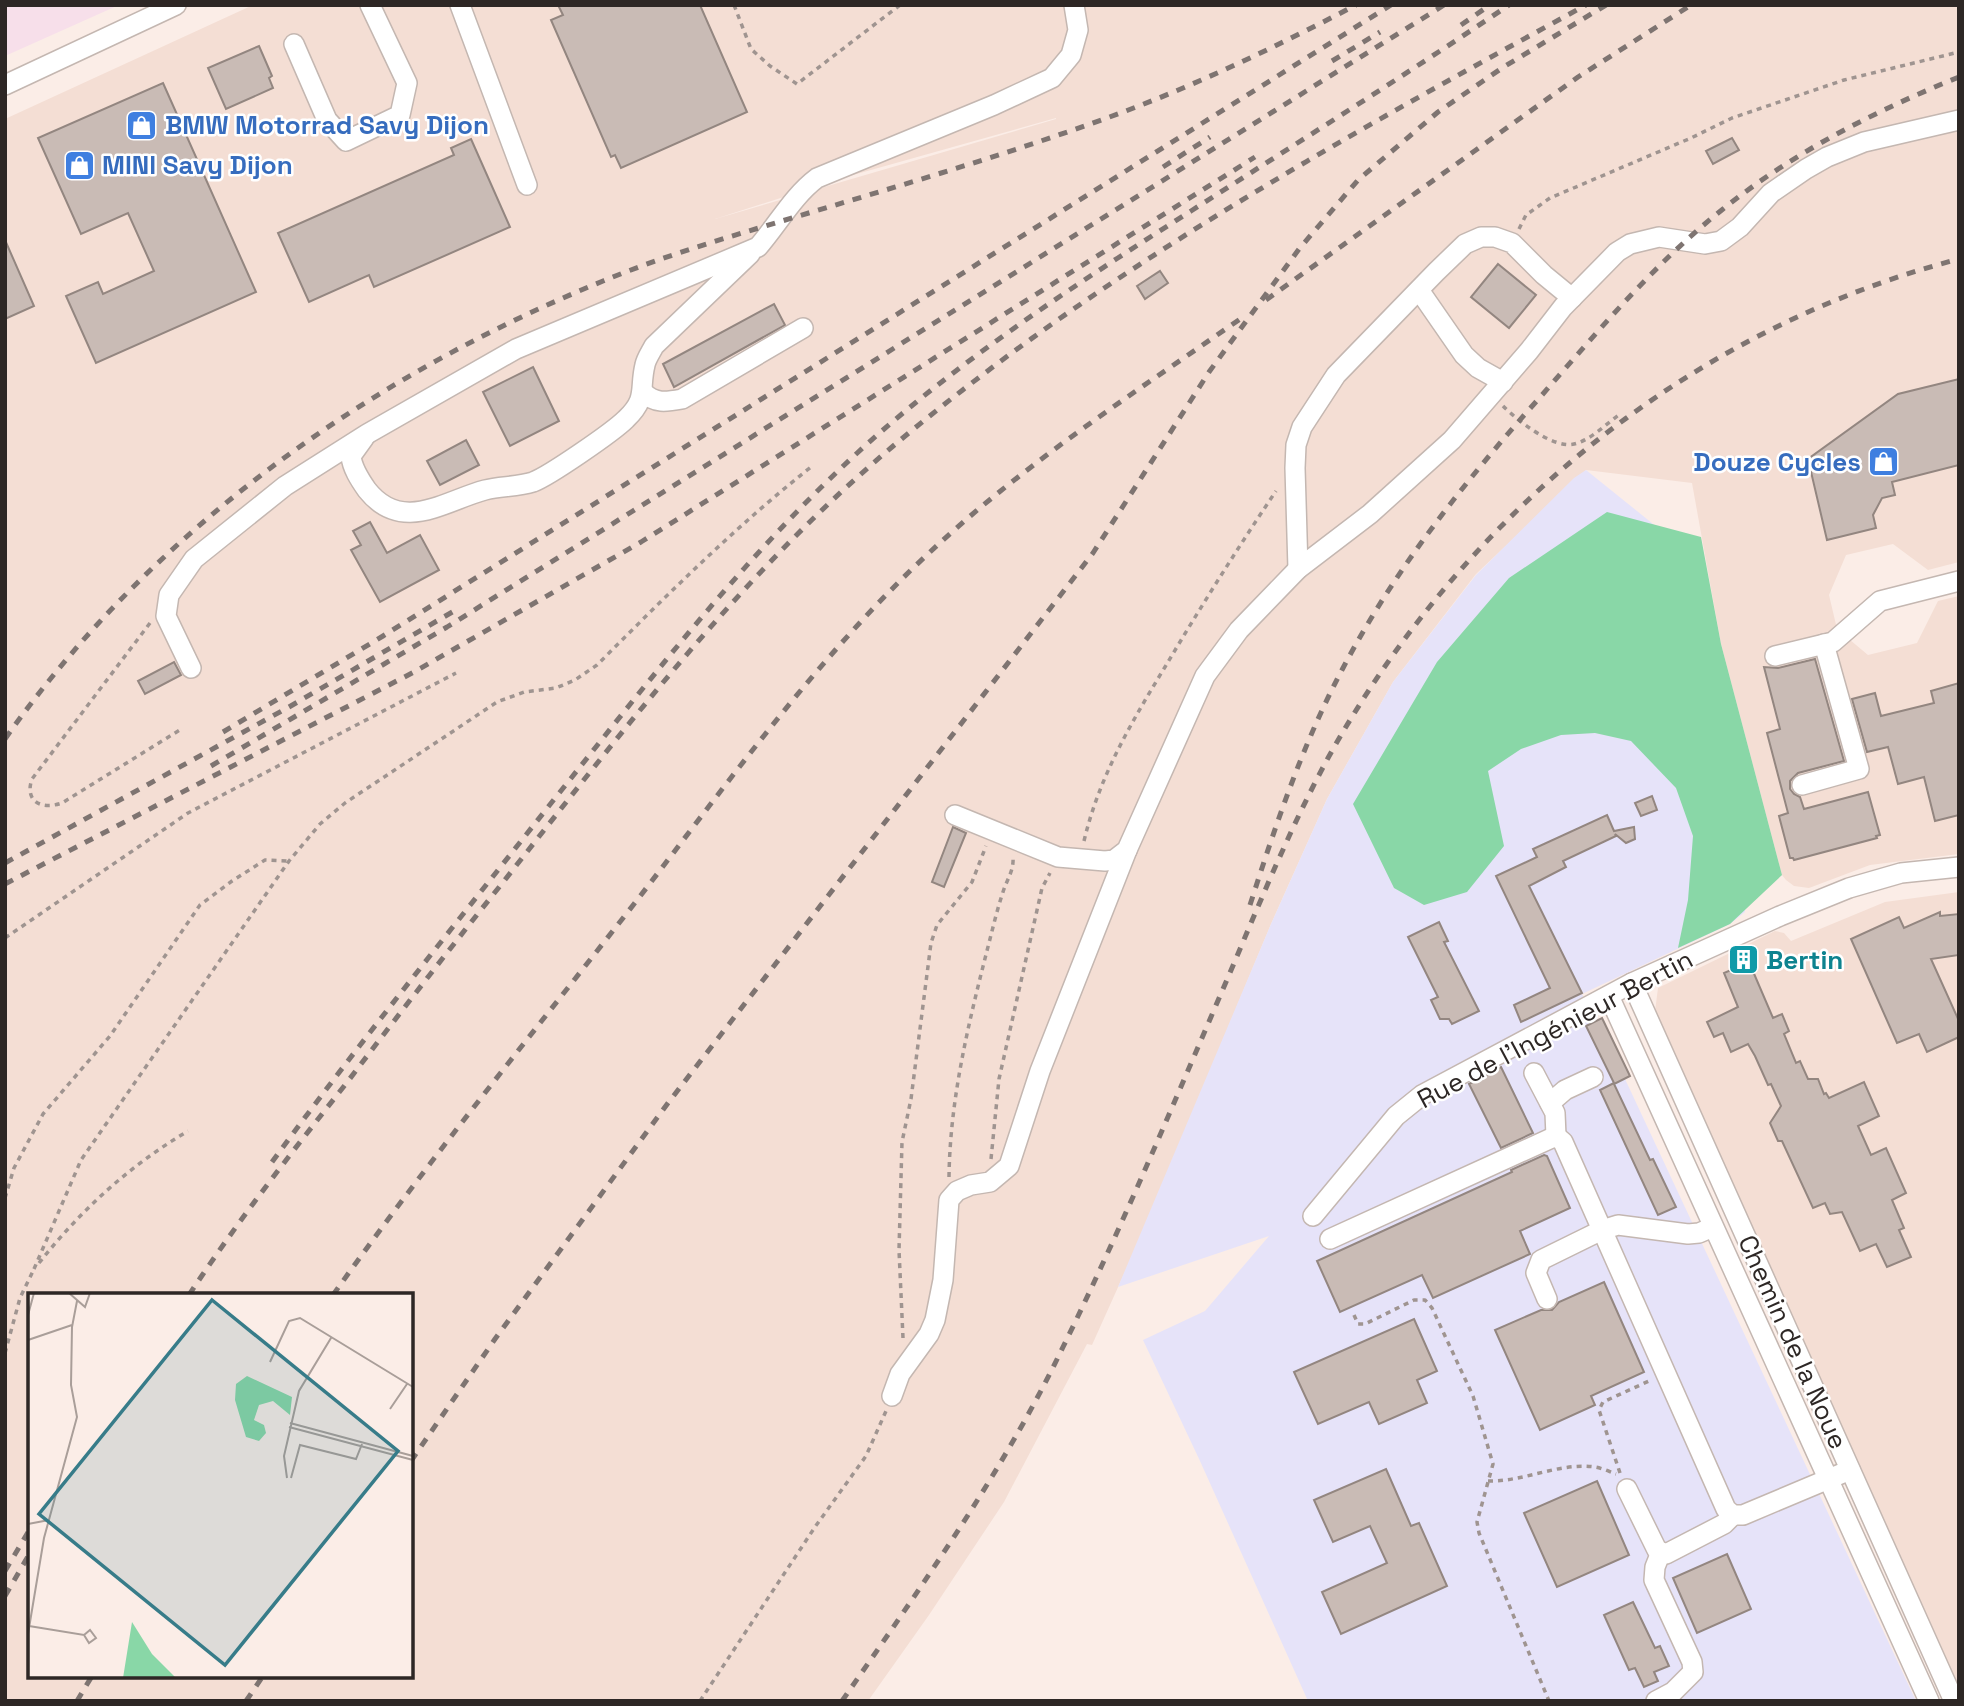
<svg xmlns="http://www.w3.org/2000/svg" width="1964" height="1706" font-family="'Space Grotesk',sans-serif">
<rect width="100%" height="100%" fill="#fbede7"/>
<path fill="#f7dfea" d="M 5,5 L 119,5 L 5,56 Z"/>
<g fill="#f4ded4" fill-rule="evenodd">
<path d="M 253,5 L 1959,5 L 1959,562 L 1928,570 L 1893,544 L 1846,555 L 1829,595 L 1837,629 L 1868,655 L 1917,643 L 1938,601 L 1959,596 L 1959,854 L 1870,865 L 1809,888 L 1794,886 L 1786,880 L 1782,875 L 1721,644 L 1692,483 L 1586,470 L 1476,574 L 1393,682 L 1327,799 L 1271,924 L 1146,1225 L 1092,1345 L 1087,1344 L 1004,1502 L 929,1615 L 868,1701 L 5,1701 L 5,119 ZM 1056,118 L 1056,119 L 715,219 L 846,177 ZM 30,1295 L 411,1295 L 411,1676 L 30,1676 Z"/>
<path d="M 1959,892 L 1959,1691 L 1654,1019 L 1658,988 L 1775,931 L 1784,933 L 1791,941 L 1885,902 Z"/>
</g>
<path fill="#e6e3f9" d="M 1586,470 L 1673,540 L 1745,912 L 1730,924 L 1582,994 L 1595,1021 L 1602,1018 L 1630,1076 L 1625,1079 L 1916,1701 L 1308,1701 L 1200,1461 L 1143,1340 L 1205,1311 L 1269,1236 L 1118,1287 L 1271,924 L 1327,799 L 1393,682 L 1476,575 L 1574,478 Z"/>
<path fill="#89d7a7" d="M 1607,512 L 1701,537 L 1721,644 L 1782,875 L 1730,924 L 1678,948 L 1688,900 L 1693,836 L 1676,788 L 1631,741 L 1595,733 L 1561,735 L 1521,749 L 1488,771 L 1504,846 L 1467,892 L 1424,905 L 1394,888 L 1353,804 L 1437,662 L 1509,578 Z"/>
<g fill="#c9bbb5" stroke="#938680" stroke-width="2">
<path d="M 558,5 L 700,5 L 747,112 L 621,168 L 615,155 L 611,157 L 551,20 L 563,15 Z"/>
<path d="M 259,46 L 272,76 L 269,78 L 273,88 L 226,109 L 208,68 Z"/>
<path d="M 163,83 L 256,292 L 96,363 L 66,296 L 98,282 L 103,294 L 154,271 L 128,213 L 81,234 L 38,138 Z"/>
<path d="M 1732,138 L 1739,150 L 1713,164 L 1706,151 Z"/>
<path d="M 471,139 L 510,227 L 374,287 L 369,275 L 309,302 L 278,233 L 454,155 L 451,148 Z"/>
<path d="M 5,240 L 34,306 L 5,319 Z"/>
<path d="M 1498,264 L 1536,295 L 1509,328 L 1471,297 Z"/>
<path d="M 1160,271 L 1168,283 L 1145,299 L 1137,286 Z"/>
<path d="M 774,304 L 785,325 L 674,387 L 663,364 Z"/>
<path d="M 533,367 L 559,421 L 510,446 L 483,392 Z"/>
<path d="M 1959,379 L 1959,465 L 1892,482 L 1895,495 L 1882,498 L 1873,515 L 1876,528 L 1827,540 L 1808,459 L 1898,394 Z"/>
<path d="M 466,440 L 479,465 L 440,485 L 427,461 Z"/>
<path d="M 370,522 L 387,553 L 420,535 L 439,570 L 380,602 L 351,550 L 361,545 L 353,531 Z"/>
<path d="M 1815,659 L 1844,761 L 1798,773 L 1790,781 L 1790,789 L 1794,794 L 1800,797 L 1804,809 L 1868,792 L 1880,835 L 1876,836 L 1877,838 L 1794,860 L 1793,858 L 1790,858 L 1779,816 L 1788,813 L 1767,733 L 1780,729 L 1764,667 L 1778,668 Z"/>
<path d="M 174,662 L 181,675 L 145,694 L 138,681 Z"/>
<path d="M 1959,683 L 1959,815 L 1935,821 L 1924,777 L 1898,784 L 1888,747 L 1867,752 L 1852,699 L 1875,693 L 1881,716 L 1934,703 L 1931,691 Z"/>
<path d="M 1652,796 L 1657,810 L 1641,816 L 1635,803 Z"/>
<path d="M 1607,815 L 1614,831 L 1634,827 L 1635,839 L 1626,843 L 1615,834 L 1616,836 L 1563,861 L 1566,867 L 1529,886 L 1582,993 L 1521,1022 L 1514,1005 L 1550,988 L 1496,876 L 1537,857 L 1533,849 Z"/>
<path d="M 953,827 L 966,833 L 944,887 L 932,882 Z"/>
<path d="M 1940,912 L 1940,916 L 1959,914 L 1959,955 L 1931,959 L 1959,1021 L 1959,1037 L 1927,1052 L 1919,1034 L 1897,1043 L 1851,939 L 1899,917 L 1904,928 Z"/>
<path d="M 1439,922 L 1448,941 L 1444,942 L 1479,1011 L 1452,1024 L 1449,1019 L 1440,1019 L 1431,1000 L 1438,997 L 1408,937 Z"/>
<path d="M 1749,962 L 1773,1018 L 1782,1014 L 1789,1031 L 1784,1034 L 1796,1063 L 1800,1061 L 1808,1079 L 1818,1079 L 1824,1094 L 1826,1093 L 1829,1098 L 1864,1082 L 1879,1116 L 1858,1126 L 1871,1155 L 1886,1148 L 1906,1193 L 1892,1200 L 1904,1228 L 1899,1230 L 1911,1257 L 1887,1267 L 1876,1244 L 1860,1251 L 1842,1212 L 1830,1214 L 1825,1203 L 1813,1208 L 1782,1141 L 1778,1141 L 1770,1123 L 1781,1106 L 1771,1084 L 1768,1085 L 1755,1056 L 1748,1044 L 1731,1052 L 1723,1033 L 1714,1037 L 1707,1022 L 1738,1007 L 1724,973 Z"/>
<path d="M 1602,1018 L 1630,1076 L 1614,1084 L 1650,1160 L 1653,1159 L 1676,1207 L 1658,1215 L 1600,1090 L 1614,1083 L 1586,1026 Z"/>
<path d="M 1501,1067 L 1533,1133 L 1501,1148 L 1469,1084 Z"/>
<path d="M 1544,1155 L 1547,1156 L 1570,1208 L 1520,1231 L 1530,1254 L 1433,1298 L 1422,1275 L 1340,1312 L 1317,1261 L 1512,1172 L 1511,1170 Z"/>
<path d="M 1604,1282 L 1644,1372 L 1591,1396 L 1595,1405 L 1540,1430 L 1495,1330 L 1541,1310 L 1552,1310 L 1559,1302 Z"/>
<path d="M 1414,1319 L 1437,1371 L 1417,1380 L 1427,1403 L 1379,1424 L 1369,1402 L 1318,1424 L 1294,1372 Z"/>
<path d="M 1386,1469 L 1411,1526 L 1419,1523 L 1447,1586 L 1341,1634 L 1322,1592 L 1387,1563 L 1370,1526 L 1333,1542 L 1314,1500 Z"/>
<path d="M 1597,1481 L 1629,1555 L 1557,1587 L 1524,1513 Z"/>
<path d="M 1727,1554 L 1751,1609 L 1697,1633 L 1673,1578 Z"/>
<path d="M 1633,1602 L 1655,1648 L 1660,1646 L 1669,1666 L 1654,1672 L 1658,1681 L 1644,1687 L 1635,1668 L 1629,1670 L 1604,1615 Z"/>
</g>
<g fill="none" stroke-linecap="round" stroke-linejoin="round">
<defs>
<g id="minor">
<path d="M 460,5 L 527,185"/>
<path d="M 294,44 L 327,120 L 346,141 L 400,115 L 407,83 L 370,5"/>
<path d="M 5,85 L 176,5"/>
<path d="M 1419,290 L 1464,355 L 1478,368 L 1503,382"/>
<path d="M 643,392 C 655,404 666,402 682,399 L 803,328"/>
<path d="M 364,438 L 351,456 C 352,468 360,480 367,490 C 402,534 444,501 485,490 C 500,486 517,487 533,482 C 549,476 613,432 626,419 C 648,398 639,389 645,365 C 646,359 651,352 654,346 L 750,254"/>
<path d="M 1298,569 L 1295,468 L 1296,445 L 1302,427 L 1336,375 L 1436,272 L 1465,244 L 1481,237 L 1495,237 L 1512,243 L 1544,275 L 1572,298"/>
<path d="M 1775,656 L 1833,642 L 1880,601 L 1959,581"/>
<path d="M 191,668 L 166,616 L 169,595 L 194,559 L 285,486 L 367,434 L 516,349 L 758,247 C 778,224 793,196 817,178 L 994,105 L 1052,78 L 1071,55 L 1078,30 L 1074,5"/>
<path d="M 1802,785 L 1859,769 L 1824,644"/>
<path d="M 955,815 L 1058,857 L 1105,861 L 1114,860 L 1127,850 L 1205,676 L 1239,630 L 1298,569 L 1370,514 L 1452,440 L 1529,351 L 1563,307 L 1617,252 L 1630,244 L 1659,237 L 1705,244 L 1721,241 L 1740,227 L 1771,193 L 1806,169 L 1827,157 L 1864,142 L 1959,120"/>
<path d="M 1632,983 L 1954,1701"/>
<path d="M 1609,996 L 1929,1701"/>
<path d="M 1534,1073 L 1555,1113 L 1556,1136"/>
<path d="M 1550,1103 L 1565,1090 L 1593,1077"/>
<path d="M 1313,1216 L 1396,1116 L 1422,1095 L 1632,983 L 1780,916 L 1849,888 L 1901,873 L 1959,867"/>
<path d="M 1330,1239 L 1556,1136 L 1563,1142 L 1726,1509 L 1733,1515 L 1743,1515 L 1850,1470"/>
<path d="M 1547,1299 L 1536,1273 L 1541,1260 L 1602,1230 L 1618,1225 L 1688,1234 L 1699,1233 L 1713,1227"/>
<path d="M 892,1396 L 900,1374 L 929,1334 L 935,1320 L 943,1280 L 949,1200 L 957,1191 L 971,1185 L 990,1182 L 1009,1166 L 1040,1071 L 1127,850"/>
<path d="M 1627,1489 L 1657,1550 L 1666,1554 L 1724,1524 L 1733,1515"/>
<path d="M 1656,1701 L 1673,1692 L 1693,1672 L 1692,1662 L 1654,1580 L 1655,1567 L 1661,1552"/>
</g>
</defs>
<use href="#minor" stroke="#c4b7b1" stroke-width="22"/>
<g stroke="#9f9490" stroke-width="3.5" stroke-dasharray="5 5" stroke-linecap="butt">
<path d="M 734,5 L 751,49 L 770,66 L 797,84 L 900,5"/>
<path d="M 1519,229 L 1526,215 L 1550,198 L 1691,138 L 1732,118 L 1844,80 L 1959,52"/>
<path d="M 1503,406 C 1517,420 1553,449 1574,444 C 1591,440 1606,424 1620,414"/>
<path d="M 150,623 L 32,779 C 24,802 42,810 62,803 L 183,728"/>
<path d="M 1084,841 C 1099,777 1131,723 1165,667 C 1200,608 1237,549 1276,491"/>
<path d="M 5,938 L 188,813 L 456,673"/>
<path d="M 991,1159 L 999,1079 L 1042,888 L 1050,873"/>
<path d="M 949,1177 C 950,1096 970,1017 990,939 C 994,923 998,907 1003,892 C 1007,879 1014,871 1013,857"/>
<path d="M 5,1198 L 14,1168 L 43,1114 L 110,1036 L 200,905 L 232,881 L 265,860 L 289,861"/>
<path d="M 39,1263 C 81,1210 129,1166 188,1131"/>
<path d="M 34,1269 L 81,1160 L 289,861 L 320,824 L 345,803 L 497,702 L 524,692 L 556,688 L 575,680 L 597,665 C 666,596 735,527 811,467"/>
<path d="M 1354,1315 L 1358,1324 L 1365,1324 L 1414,1300 L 1425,1300 L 1432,1308 L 1473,1396 L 1493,1464 L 1477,1522 L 1479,1533 L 1549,1701"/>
<path d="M 903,1338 L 899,1250 L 902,1142 L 911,1099 L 931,943 L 937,925 L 972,882 L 986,846"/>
<path d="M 5,1353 L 20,1298 L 34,1269"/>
<path d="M 1620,1473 L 1599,1410 L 1603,1402 L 1649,1381"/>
<path d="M 1488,1481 C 1524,1482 1559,1462 1595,1467 C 1602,1468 1610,1472 1616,1474"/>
<path d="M 700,1701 L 815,1527 L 866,1456 L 886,1411"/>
</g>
<use href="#minor" stroke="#fff" stroke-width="19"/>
<g stroke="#7e7471" stroke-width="5" stroke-dasharray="9 9" stroke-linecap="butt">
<path d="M 1461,25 L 1490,5"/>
<path d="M 1332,61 L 1380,32"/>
<path d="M 1163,167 L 1210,137"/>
<path d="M 1266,300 L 1578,77 L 1691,5"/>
<path d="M 223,732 L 383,636 L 1391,5"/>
<path d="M 5,739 C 152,530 368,377 603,281 C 661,257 722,239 782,221 C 885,190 989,160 1090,124 C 1182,92 1270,50 1356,5"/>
<path d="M 211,766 L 447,627 L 1444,5"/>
<path d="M 5,863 L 289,707 L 454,611"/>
<path d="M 5,884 L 414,672 L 641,542 L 1255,157"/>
<path d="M 1250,905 C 1276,824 1303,743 1343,668 C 1396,567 1466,480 1542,395 C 1599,330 1655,263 1723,209 C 1794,152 1875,111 1959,77"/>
<path d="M 272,1162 C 362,1039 458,921 552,802 C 661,666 768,525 903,413 C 993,338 1092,274 1191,211 C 1297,143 1404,76 1509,5"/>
<path d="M 189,1295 C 237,1222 291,1153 345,1085 C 396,1018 447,952 500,886 C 622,732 741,574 892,447 C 1102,270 1346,136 1586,5"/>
<path d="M 333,1295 C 428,1161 533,1033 634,904 C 728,783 818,656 930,552 C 1025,463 1137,391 1243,317"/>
<path d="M 411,1461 L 495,1339 L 668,1103 L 1093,553 L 1209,372 L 1299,249 L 1358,180 L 1438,112 L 1502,68 L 1606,5"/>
<path d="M 5,1571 L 30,1529"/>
<path d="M 5,1596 L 30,1553"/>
<path d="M 77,1701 L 92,1676"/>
<path d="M 246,1701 L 263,1676"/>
<path d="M 842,1701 C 921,1587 1003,1472 1063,1347 C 1122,1227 1173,1105 1226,982 C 1258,907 1289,830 1328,758 C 1462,516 1689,329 1959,259"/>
</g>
</g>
<defs>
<symbol id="shop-square" viewBox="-11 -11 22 22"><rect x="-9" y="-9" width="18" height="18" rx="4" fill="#3f7fe0" stroke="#fff"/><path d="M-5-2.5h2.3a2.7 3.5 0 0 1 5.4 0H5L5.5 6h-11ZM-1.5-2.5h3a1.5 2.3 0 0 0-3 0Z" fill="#fff"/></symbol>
<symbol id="building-square" viewBox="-11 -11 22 22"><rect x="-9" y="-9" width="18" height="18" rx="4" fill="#0f9aa8" stroke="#fff"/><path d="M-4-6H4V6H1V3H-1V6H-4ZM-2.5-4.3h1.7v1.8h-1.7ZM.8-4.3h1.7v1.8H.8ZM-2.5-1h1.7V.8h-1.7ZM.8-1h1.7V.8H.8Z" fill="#fff"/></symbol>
</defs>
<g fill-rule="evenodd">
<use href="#shop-square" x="124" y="108" width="35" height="35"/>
<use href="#shop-square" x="62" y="148" width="35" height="35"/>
<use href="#shop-square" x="1866" y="444" width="35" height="35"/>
<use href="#building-square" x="1726" y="942" width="35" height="35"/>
</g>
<g text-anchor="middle" stroke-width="5" stroke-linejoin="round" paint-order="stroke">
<g font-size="26" font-weight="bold" fill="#366cbe" stroke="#fff" text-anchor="start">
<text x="165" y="134">BMW Motorrad Savy Dijon</text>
<text x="102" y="174">MINI Savy Dijon</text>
<text x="1861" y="471" text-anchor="end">Douze Cycles</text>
</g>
<g font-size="26" font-weight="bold" fill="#0d838f" stroke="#fff" text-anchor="start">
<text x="1766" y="969">Bertin</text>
</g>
<g font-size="26" fill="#2d2725" stroke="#fff">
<text transform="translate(1555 1029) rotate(-28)" y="9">Rue de l'Ingénieur Bertin</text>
<text transform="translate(1793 1342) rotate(66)" y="9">Chemin de la Noue</text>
</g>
</g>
<g transform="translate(28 1293)">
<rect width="385" height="385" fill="#fbede7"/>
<path d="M 219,83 L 264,104 L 262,122 L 245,108 L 231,112 L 226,127 L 236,132 L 238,140 L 231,148 L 218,144 L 207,107 L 208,91 ZM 104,329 L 124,361 L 148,385 L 95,385 Z" fill="#89d7a7"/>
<path fill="none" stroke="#a99e99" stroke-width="2" d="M 41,0 L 57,14 L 62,0M 0,22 L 6,0M 0,47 L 44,32M 242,69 L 261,28 L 272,25 L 385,94M 362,116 L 379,91M 262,130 L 385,163M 261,134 L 385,167M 259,185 L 256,163 L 271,98 L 303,45M 263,185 L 272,152 L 328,166 L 334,151M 0,231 L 21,227M 1,333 L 56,342 L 62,337 L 68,345 L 61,350 L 56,342M 0,341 L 16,245 L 49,124 L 43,92 L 44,34 L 49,8"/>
<path fill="#377c89" fill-opacity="0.15" stroke="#377c89" stroke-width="3.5" d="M 184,7 L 370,158 L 197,372 L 11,221 Z"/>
<rect width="385" height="385" fill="none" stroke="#2d2725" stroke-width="3.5"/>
</g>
<rect width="1964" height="1706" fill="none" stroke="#2d2725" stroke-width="14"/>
</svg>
